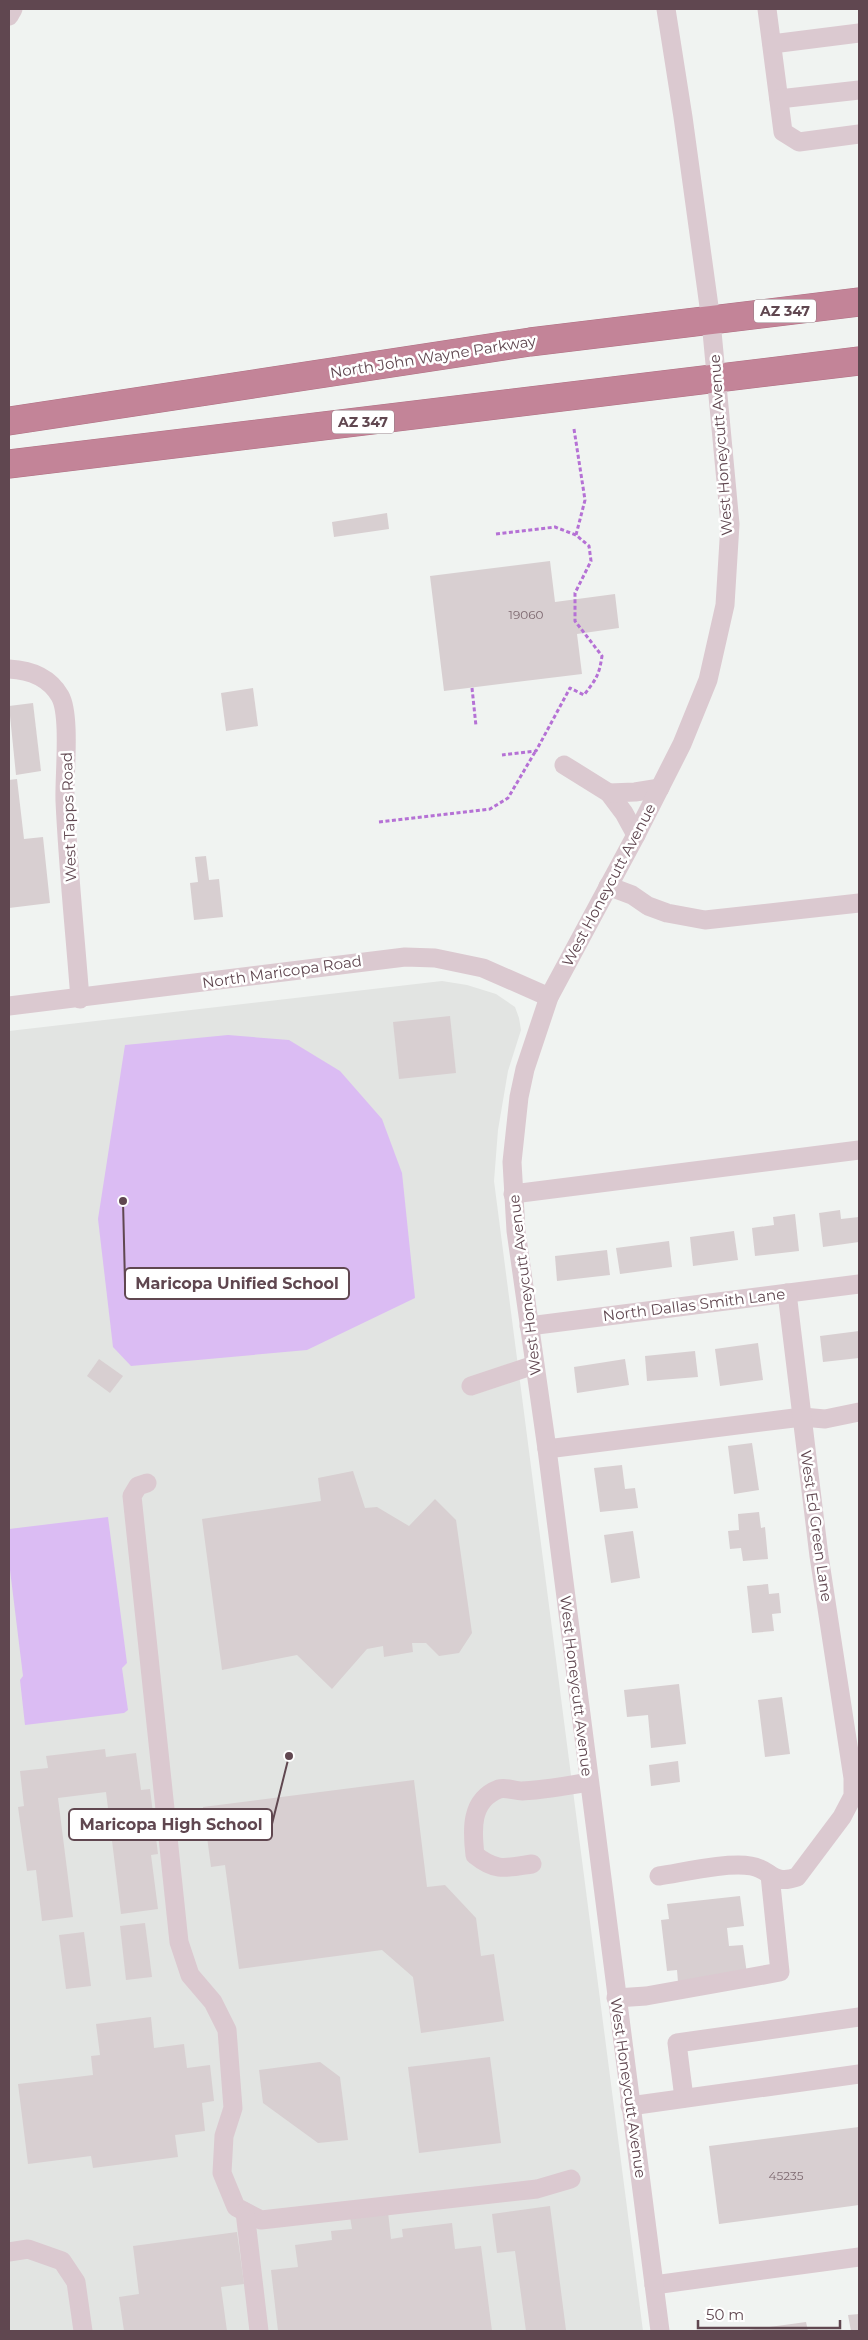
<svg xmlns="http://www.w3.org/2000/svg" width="868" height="2340" font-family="Montserrat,sans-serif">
<rect width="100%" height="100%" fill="#f0f3f1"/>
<path fill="#e2e4e2" d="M 442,981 L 467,985 L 496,994 L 515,1007 L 519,1018 L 521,1030 L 508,1071 L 498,1130 L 494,1181 L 643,2331 L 9,2331 L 9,1031 Z"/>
<g fill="#dbbcf3">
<path d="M 228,1035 L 289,1040 L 340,1071 L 382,1119 L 402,1173 L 415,1298 L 307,1350 L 131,1366 L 113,1347 L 98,1219 L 125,1045 Z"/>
<path d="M 108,1517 L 127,1663 L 122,1668 L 128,1710 L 124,1713 L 25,1725 L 20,1680 L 23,1676 L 9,1562 L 9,1529 Z"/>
</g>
<g fill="#d8cfd1">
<path d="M 387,513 L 389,529 L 334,537 L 332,522 Z"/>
<path d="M 550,561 L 555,602 L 615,594 L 619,628 L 577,634 L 582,674 L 444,691 L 430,576 Z"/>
<path d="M 253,688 L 258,726 L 226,731 L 221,693 Z"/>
<path d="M 33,703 L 41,771 L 16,775 L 9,706 Z"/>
<path d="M 17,779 L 24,839 L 43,837 L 50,903 L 9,908 L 9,780 Z"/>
<path d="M 206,856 L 209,880 L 219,879 L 223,917 L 194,920 L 190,883 L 198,882 L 195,857 Z"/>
<path d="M 450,1016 L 456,1073 L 399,1079 L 393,1022 Z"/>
<path d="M 840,1210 L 841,1219 L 859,1217 L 859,1242 L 823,1247 L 819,1213 Z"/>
<path d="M 795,1214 L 799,1251 L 755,1256 L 752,1228 L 774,1225 L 773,1217 Z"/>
<path d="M 734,1231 L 738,1260 L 693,1266 L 690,1237 Z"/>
<path d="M 669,1241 L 672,1267 L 620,1274 L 616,1248 Z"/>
<path d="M 607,1250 L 610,1275 L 557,1281 L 555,1256 Z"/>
<path d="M 859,1331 L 859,1358 L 823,1362 L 820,1336 Z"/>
<path d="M 758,1343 L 763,1380 L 720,1386 L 715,1349 Z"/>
<path d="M 695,1351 L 698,1377 L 647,1381 L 645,1356 Z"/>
<path d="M 99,1359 L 123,1376 L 110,1393 L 87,1376 Z"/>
<path d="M 625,1359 L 629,1385 L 577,1393 L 574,1367 Z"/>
<path d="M 752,1443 L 759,1490 L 734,1494 L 728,1446 Z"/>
<path d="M 622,1465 L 625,1489 L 635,1488 L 638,1508 L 600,1512 L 594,1468 Z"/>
<path d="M 353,1471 L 365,1508 L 377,1507 L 409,1526 L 435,1499 L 456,1520 L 472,1633 L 459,1653 L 439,1656 L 426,1643 L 412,1643 L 413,1652 L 384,1657 L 383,1646 L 367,1649 L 332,1689 L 297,1655 L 222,1670 L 202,1519 L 321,1501 L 318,1478 Z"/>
<path d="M 759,1512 L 761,1528 L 765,1527 L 768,1559 L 743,1561 L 741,1548 L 730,1549 L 728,1531 L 739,1530 L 738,1514 Z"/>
<path d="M 633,1531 L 640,1578 L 611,1583 L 604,1535 Z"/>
<path d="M 768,1584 L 769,1594 L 779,1593 L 781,1613 L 772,1614 L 774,1631 L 752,1633 L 747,1586 Z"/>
<path d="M 679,1684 L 686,1744 L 651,1748 L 648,1715 L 627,1717 L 624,1690 Z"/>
<path d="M 782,1697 L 790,1754 L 765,1757 L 758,1700 Z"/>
<path d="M 105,1749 L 106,1757 L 136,1753 L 141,1790 L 150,1789 L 158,1854 L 151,1855 L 158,1909 L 121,1914 L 106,1792 L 58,1798 L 73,1917 L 42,1921 L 36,1870 L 27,1871 L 18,1807 L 24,1806 L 20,1771 L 48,1768 L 46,1756 Z"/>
<path d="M 678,1761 L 680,1782 L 651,1786 L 649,1765 Z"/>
<path d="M 414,1780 L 427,1887 L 445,1885 L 476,1918 L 481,1956 L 494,1954 L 504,2021 L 421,2033 L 413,1977 L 382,1950 L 239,1969 L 225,1865 L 211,1867 L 203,1807 Z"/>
<path d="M 740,1896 L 744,1926 L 727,1928 L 729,1946 L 743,1945 L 747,1974 L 678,1982 L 677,1970 L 667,1971 L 661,1920 L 669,1919 L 667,1904 Z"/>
<path d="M 145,1923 L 152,1977 L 126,1980 L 120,1926 Z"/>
<path d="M 84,1932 L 91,1986 L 66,1989 L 59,1935 Z"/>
<path d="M 151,2017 L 154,2048 L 184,2044 L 187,2068 L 210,2065 L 214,2101 L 202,2103 L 205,2131 L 175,2135 L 178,2157 L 93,2168 L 91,2156 L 28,2164 L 18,2084 L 93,2075 L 91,2056 L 100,2055 L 96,2024 Z"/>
<path d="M 490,2057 L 501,2143 L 419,2153 L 408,2067 Z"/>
<path d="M 320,2062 L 340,2077 L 348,2140 L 318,2143 L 263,2103 L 259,2070 Z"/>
<path d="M 859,2127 L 859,2205 L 719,2224 L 709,2146 Z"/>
<path d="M 550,2206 L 566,2330 L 526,2331 L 515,2251 L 497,2253 L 492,2214 Z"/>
<path d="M 388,2212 L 391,2239 L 403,2237 L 402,2229 L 452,2223 L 455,2249 L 481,2246 L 492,2331 L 278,2331 L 271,2270 L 298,2267 L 295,2245 L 332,2240 L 331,2231 L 352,2229 L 350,2217 Z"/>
<path d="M 237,2232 L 244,2284 L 221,2287 L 227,2331 L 124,2331 L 119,2297 L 139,2294 L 133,2246 Z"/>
<path d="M 859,2314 L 859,2331 L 851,2331 L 848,2315 Z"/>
<path d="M 806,2322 L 808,2331 L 748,2331 L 748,2330 Z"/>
</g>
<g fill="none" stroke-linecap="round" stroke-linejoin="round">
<defs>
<g id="highway">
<path d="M 9,421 L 530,342 L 859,302"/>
<path d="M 9,464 L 859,361"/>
</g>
</defs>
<use href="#highway" stroke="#af7083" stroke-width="29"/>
<g stroke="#b571d5" stroke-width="3" stroke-dasharray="4 2.5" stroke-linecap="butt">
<path d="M 574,429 L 585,500 L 576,535"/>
<path d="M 496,534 L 555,527 L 576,535 L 589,546 L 591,561 L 575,593 L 575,621 L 602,656 C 599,676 596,679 584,695 L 570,688 L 536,751 L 502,755"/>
<path d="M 472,688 L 476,726"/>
<path d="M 379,822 L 490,809 L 508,798 L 535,752"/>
</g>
<g stroke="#dbc9d0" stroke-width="19">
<path d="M 767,9 L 783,132 L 799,142 L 859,134"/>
<path d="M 9,16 L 13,9"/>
<path d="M 772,44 L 859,33"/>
<path d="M 779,99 L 859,90"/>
<path d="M 9,669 C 30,670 49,677 60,696 C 71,715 64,777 65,801 C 68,867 75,933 80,999"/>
<path d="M 564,765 L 609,793 L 624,813 L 636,835"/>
<path d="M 609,793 L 635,792 L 660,788"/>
<path d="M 608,886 L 632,895 L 648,906 L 667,913 L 705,920 L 859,903"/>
<path d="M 9,1006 L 405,957 L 435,958 L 483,968 L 549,997"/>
<path d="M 513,1194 L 859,1150"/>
<path d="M 529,1326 L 859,1284"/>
<path d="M 471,1386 L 534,1365"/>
<path d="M 547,1449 L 802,1417 L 825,1419 L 859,1412"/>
<path d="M 147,1483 L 138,1486 L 132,1496 L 179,1942 L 190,1975 L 213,2002 L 227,2030 L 233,2108 L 224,2136 L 222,2173 L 236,2207 L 261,2220 L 537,2189 L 571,2179"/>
<path d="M 532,1864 C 506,1868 496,1872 475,1855 C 472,1830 470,1800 499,1789 C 506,1787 515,1791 522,1791 C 544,1790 567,1786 588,1782"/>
<path d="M 659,1876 C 685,1872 727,1862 751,1866 C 771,1869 772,1886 797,1877 L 842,1817 L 853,1796 L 853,1778 L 819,1556 L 787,1293"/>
<path d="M 616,1998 L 646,1996 L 780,1972 L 770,1875"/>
<path d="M 684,2098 L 677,2043 L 859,2017"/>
<path d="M 630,2106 L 859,2074"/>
<path d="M 245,2212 L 259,2331"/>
<path d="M 9,2252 L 28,2249 L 62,2261 L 76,2282 L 83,2331"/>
<path d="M 654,2285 L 859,2257"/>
<path d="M 660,2331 L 547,1449 L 516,1231 L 512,1162 L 519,1097 L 525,1069 L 549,997 L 636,835 L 682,744 L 708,680 L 725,605 L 730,524 L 711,321 L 683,117 L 666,9"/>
</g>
<use href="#highway" stroke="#c38498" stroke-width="28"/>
</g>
<g text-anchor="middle" stroke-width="5" stroke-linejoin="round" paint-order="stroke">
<g font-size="12" fill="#7e6970">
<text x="526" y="619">19060</text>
<text x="786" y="2180">45235</text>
</g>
<g fill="#fff" stroke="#907e84" stroke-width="1">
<rect x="754" y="299.5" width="62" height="23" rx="4"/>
<rect x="332" y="410.5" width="62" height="23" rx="4"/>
</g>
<g font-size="14" font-weight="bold" fill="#604750">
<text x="785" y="316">AZ 347</text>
<text x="363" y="427">AZ 347</text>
</g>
<g font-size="15" fill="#604750" stroke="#fff">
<text transform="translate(433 357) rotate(-9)" y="5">North John Wayne Parkway</text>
<text transform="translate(721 445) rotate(-94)" y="5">West Honeycutt Avenue</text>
<text transform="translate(69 817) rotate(-92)" y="5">West Tapps Road</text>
<text transform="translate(609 885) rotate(-62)" y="5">West Honeycutt Avenue</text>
<text transform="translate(282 972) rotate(-8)" y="5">North Maricopa Road</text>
<text transform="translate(525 1285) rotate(-97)" y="5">West Honeycutt Avenue</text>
<text transform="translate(694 1305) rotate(-7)" y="5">North Dallas Smith Lane</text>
<text transform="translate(816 1526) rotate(82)" y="5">West Ed Green Lane</text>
<text transform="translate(576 1686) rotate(83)" y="5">West Honeycutt Avenue</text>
<text transform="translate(628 2088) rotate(82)" y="5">West Honeycutt Avenue</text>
</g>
</g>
<path fill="none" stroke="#604750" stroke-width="2" d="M123 1201L125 1283M289 1756L272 1824"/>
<g fill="#604750" stroke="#fff" stroke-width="2">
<circle cx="123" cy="1201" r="5"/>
<circle cx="289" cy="1756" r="5"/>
</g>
<g fill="#fff" stroke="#604750" stroke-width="2">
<rect x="125" y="1268" width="224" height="31" rx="5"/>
<rect x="69" y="1809" width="203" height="31" rx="5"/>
</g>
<g font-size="16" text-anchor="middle" font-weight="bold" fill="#604750">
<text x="237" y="1289">Maricopa Unified School</text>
<text x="171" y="1830">Maricopa High School</text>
</g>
<rect width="868" height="2340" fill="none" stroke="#604750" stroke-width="20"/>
<path d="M698 2320v8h142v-8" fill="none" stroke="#604750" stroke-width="2.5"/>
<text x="706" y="2320" font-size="15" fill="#604750" stroke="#ffffff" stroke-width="4" paint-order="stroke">50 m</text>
</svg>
